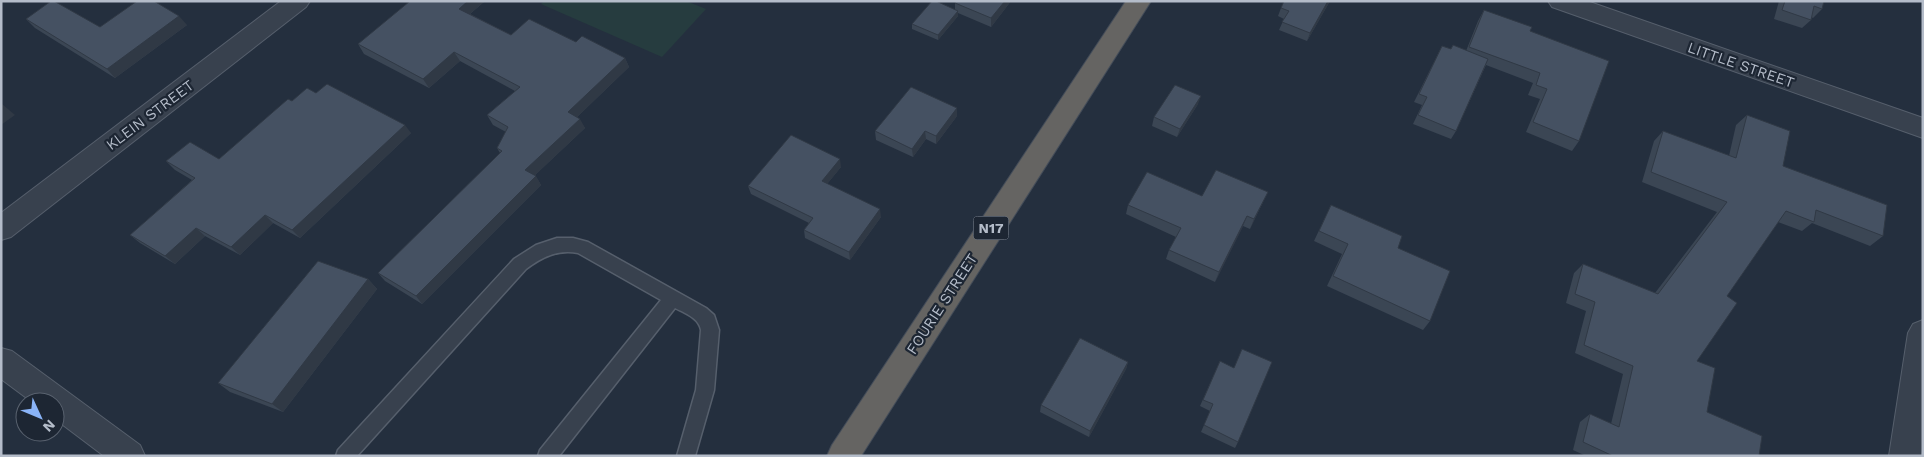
<svg xmlns="http://www.w3.org/2000/svg" width="1924" height="457" font-family="'Work Sans',sans-serif">
<rect width="100%" height="100%" fill="#242f3e"/>
<path fill="#263c3f" d="M 544,1 L 686,1 L 706,9 L 662,57 L 541,4 Z"/>
<g fill="none" stroke-linecap="round" stroke-linejoin="round">
<defs>
<path id="service" d="M 557,238 L 573,238 L 588,242 L 706,308 L 714,315 L 719,330 L 714,390 L 695,456 L 677,456 L 696,390 L 701,330 C 699,318 685,313 675,308 L 559,456 L 538,456 L 540,450 L 661,300 L 578,253 C 558,249 542,257 526,269 L 357,456 L 336,456 L 338,450 L 514,259 L 536,245 Z"/>
<g id="minor">
<path d="M 281,1 L 310,1 L 306,7 L 11,237 L 1,240 L 1,213 Z"/>
<path d="M 1548,1 L 1587,1 L 1923,118 L 1923,138 L 1552,7 Z"/>
<path d="M 1923,320 L 1923,441 L 1921,456 L 1889,456 L 1908,333 L 1913,324 Z"/>
</g>
<path id="tertiary" d="M 1,348 L 12,351 L 140,445 L 145,456 L 104,456 L 55,419 L 55,402 L 32,402 L 1,379 Z"/>
<path id="trunk" d="M 1126,1 L 1151,1 L 861,456 L 827,456 L 832,445 Z"/>
</defs>
<use href="#service" stroke="#565f6c" stroke-width="3"/>
<use href="#minor" stroke="#565f6c" stroke-width="2"/>
<use href="#tertiary" stroke="#565f6c" stroke-width="2"/>
<use href="#trunk" stroke="#434c59" stroke-width="2"/>
<use href="#service" fill="#38414e" fill-rule="evenodd"/>
<use href="#minor" fill="#38414e" fill-rule="evenodd"/>
<use href="#tertiary" fill="#38414e" fill-rule="evenodd"/>
<use href="#trunk" fill="#656462" fill-rule="evenodd"/>
</g>
<g fill="#3b4654">
<path d="M 485,1 L 470,14 L 511,35 L 576,42 L 625,58 L 629,67 L 577,117 L 585,128 L 535,175 L 541,185 L 422,304 L 385,281 L 378,273 L 500,153 L 497,148 L 506,132 L 493,125 L 487,115 L 515,91 L 460,61 L 429,88 L 364,54 L 358,44 Z"/>
<path d="M 1011,1 L 991,27 L 958,13 L 958,16 L 938,40 L 912,29 L 912,24 L 955,9 L 955,3 Z"/>
<path d="M 1284,1 L 1330,1 L 1307,41 L 1279,30 L 1284,19 L 1278,16 L 1281,8 Z"/>
<path d="M 1779,1 L 1824,1 L 1822,9 L 1813,18 L 1811,17 L 1811,20 L 1802,28 L 1774,19 Z"/>
<path d="M 1484,10 L 1530,31 L 1579,141 L 1572,151 L 1526,132 L 1540,99 L 1528,95 L 1533,83 L 1486,65 L 1456,131 L 1451,139 L 1413,124 L 1422,105 L 1414,102 L 1442,46 L 1451,49 L 1453,45 L 1466,51 L 1478,21 Z"/>
<path d="M 26,19 L 100,27 L 187,25 L 115,78 L 35,28 Z"/>
<path d="M 316,93 L 411,133 L 300,238 L 273,223 L 240,255 L 205,236 L 175,264 L 140,243 L 130,235 L 192,180 L 175,170 L 166,161 L 219,159 L 292,101 Z"/>
<path d="M 1198,104 L 1177,137 L 1152,126 L 1154,117 Z"/>
<path d="M 1747,115 L 1783,166 L 1883,236 L 1870,246 L 1812,223 L 1802,231 L 1778,222 L 1727,296 L 1697,361 L 1707,412 L 1759,456 L 1586,456 L 1573,450 L 1580,422 L 1590,414 L 1611,424 L 1623,374 L 1575,353 L 1586,311 L 1566,303 L 1574,273 L 1583,264 L 1655,293 L 1717,212 L 1642,182 L 1654,141 L 1663,131 L 1729,156 L 1736,125 Z"/>
<path d="M 957,116 L 936,144 L 926,139 L 913,157 L 876,140 L 875,131 Z"/>
<path d="M 841,167 L 827,184 L 881,217 L 850,260 L 805,238 L 804,230 L 809,223 L 751,194 L 748,186 Z"/>
<path d="M 1202,196 L 1263,202 L 1250,229 L 1243,226 L 1215,282 L 1166,259 L 1169,250 L 1176,237 L 1126,214 L 1128,205 Z"/>
<path d="M 1331,205 L 1398,248 L 1430,321 L 1423,330 L 1327,286 L 1342,254 L 1314,241 Z"/>
<path d="M 368,279 L 377,289 L 283,412 L 230,392 L 218,383 Z"/>
<path d="M 1220,361 L 1238,442 L 1235,448 L 1201,432 L 1210,411 L 1200,406 Z"/>
<path d="M 1128,362 L 1126,369 L 1089,437 L 1040,412 L 1041,405 Z"/>
</g>
<g fill="#303945">
<path d="M 468,1 L 485,1 L 465,18 L 459,9 Z"/>
<path d="M 1005,1 L 1011,1 L 991,27 L 991,18 Z"/>
<path d="M 1328,1 L 1330,1 L 1307,41 L 1310,33 Z"/>
<path d="M 958,11 L 958,16 L 938,40 L 938,35 Z"/>
<path d="M 179,16 L 187,25 L 115,78 L 107,69 Z"/>
<path d="M 454,52 L 460,61 L 429,88 L 423,79 Z"/>
<path d="M 625,58 L 629,67 L 573,121 L 568,112 Z"/>
<path d="M 1201,96 L 1198,104 L 1177,137 L 1180,129 Z"/>
<path d="M 2,104 L 15,115 L 1,125 L 1,105 Z"/>
<path d="M 957,108 L 957,116 L 936,144 L 936,136 Z"/>
<path d="M 580,119 L 585,128 L 531,179 L 525,170 Z"/>
<path d="M 405,125 L 411,133 L 300,238 L 292,230 Z"/>
<path d="M 925,131 L 926,139 L 913,157 L 912,149 Z"/>
<path d="M 840,159 L 841,167 L 823,189 L 822,181 Z"/>
<path d="M 536,176 L 541,185 L 422,304 L 416,296 Z"/>
<path d="M 1268,192 L 1263,202 L 1250,229 L 1254,219 Z"/>
<path d="M 880,209 L 881,217 L 850,260 L 849,252 Z"/>
<path d="M 265,215 L 273,223 L 240,255 L 231,247 Z"/>
<path d="M 1247,216 L 1243,226 L 1215,282 L 1219,272 Z"/>
<path d="M 196,228 L 205,236 L 175,264 L 165,256 Z"/>
<path d="M 368,279 L 377,289 L 283,412 L 272,404 Z"/>
<path d="M 1128,362 L 1126,369 L 1089,437 L 1090,431 Z"/>
</g>
<g fill="#455162" stroke="#303945">
<path d="M 51,1 L 54,1 L 100,27 L 137,1 L 154,1 L 179,16 L 107,69 L 26,19 Z"/>
<path d="M 410,1 L 468,1 L 459,9 L 511,35 L 529,19 L 576,42 L 582,36 L 625,58 L 568,112 L 580,119 L 525,170 L 536,176 L 416,296 L 378,273 L 502,151 L 497,148 L 508,127 L 487,115 L 520,87 L 454,52 L 423,79 L 358,44 Z"/>
<path d="M 932,1 L 936,1 L 958,11 L 938,35 L 912,24 Z"/>
<path d="M 956,1 L 1005,1 L 991,18 L 955,3 Z"/>
<path d="M 1284,1 L 1328,1 L 1310,33 L 1282,22 L 1289,11 L 1281,8 Z"/>
<path d="M 1785,1 L 1824,1 L 1822,9 L 1814,6 L 1811,20 L 1782,10 Z"/>
<path d="M 1484,10 L 1532,27 L 1530,31 L 1609,61 L 1579,141 L 1533,122 L 1547,89 L 1536,85 L 1540,73 L 1469,47 Z"/>
<path d="M 1453,45 L 1488,59 L 1456,131 L 1418,115 L 1427,97 L 1419,94 L 1442,46 L 1451,49 Z"/>
<path d="M 327,84 L 405,125 L 292,230 L 265,215 L 231,247 L 196,228 L 165,256 L 130,235 L 195,178 L 166,161 L 190,142 L 219,159 L 288,99 L 292,101 L 307,88 L 316,93 Z"/>
<path d="M 1175,85 L 1201,96 L 1180,129 L 1154,117 Z"/>
<path d="M 911,87 L 957,108 L 936,136 L 925,131 L 912,149 L 875,131 Z"/>
<path d="M 1747,115 L 1790,131 L 1783,166 L 1887,205 L 1883,236 L 1816,210 L 1814,222 L 1786,211 L 1727,296 L 1737,303 L 1697,361 L 1715,368 L 1707,412 L 1762,436 L 1759,456 L 1613,456 L 1583,442 L 1590,414 L 1619,427 L 1633,366 L 1584,345 L 1595,302 L 1575,294 L 1583,264 L 1658,294 L 1727,202 L 1651,172 L 1663,131 L 1736,158 Z"/>
<path d="M 791,135 L 840,159 L 822,181 L 880,209 L 849,252 L 804,230 L 813,218 L 748,186 Z"/>
<path d="M 1216,170 L 1268,192 L 1254,219 L 1247,216 L 1219,272 L 1169,250 L 1181,228 L 1128,205 L 1147,172 L 1202,196 Z"/>
<path d="M 1331,205 L 1402,236 L 1398,248 L 1450,271 L 1430,321 L 1333,276 L 1348,244 L 1319,231 Z"/>
<path d="M 318,261 L 368,279 L 272,404 L 218,383 Z"/>
<path d="M 1080,338 L 1128,362 L 1090,431 L 1041,405 Z"/>
<path d="M 1242,349 L 1272,362 L 1238,442 L 1204,425 L 1213,404 L 1203,400 L 1220,361 L 1234,368 Z"/>
</g>
<g text-anchor="middle" stroke-width="4.5" stroke-linejoin="round" paint-order="stroke">
<rect fill="#1d2633" stroke="#878f9c" stroke-width="1" x="973.5" y="216.5" width="35" height="23" rx="4"/>
<g font-size="14" font-weight="bold" fill="#b4bcc9">
<text x="991" y="233">N17</text>
</g>
<g font-size="15" fill="#b4bcc9" stroke="#1d2633">
<text transform="translate(1741 65) rotate(19)" y="5">LITTLE STREET</text>
<text transform="translate(150 115) rotate(-37)" y="5">KLEIN STREET</text>
<text transform="translate(942 304) rotate(-57)" y="5">FOURIE STREET</text>
</g>
</g>
<rect width="1924" height="457" fill="none" stroke="#b4bcc9" stroke-width="5"/>
<g transform="translate(40 417) rotate(134)"><circle r="24" fill="#1d2633" stroke="#59626f"/>
<path d="M0-4L9 19L0 12L-9 19Z" fill="#8ab4f8"/>
<text y="-8" font-size="14" font-weight="bold" text-anchor="middle" fill="#b4bcc9">N</text>
</g>
</svg>
